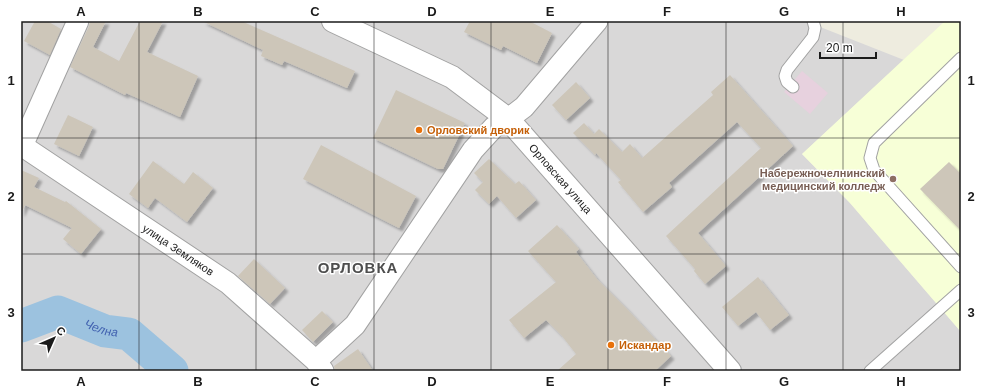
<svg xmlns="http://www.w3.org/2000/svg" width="982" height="392" font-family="Helvetica,sans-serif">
<defs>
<filter id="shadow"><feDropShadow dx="3.5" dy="3.5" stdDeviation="1" flood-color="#0004"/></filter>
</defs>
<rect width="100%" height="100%" fill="#eeecdf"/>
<path fill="#d9d8d8" d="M 21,21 L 805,21 L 904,60 L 802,154 L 850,203 L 961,332 L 961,371 L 21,371 Z"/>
<path fill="#e7d1de" d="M 802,71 L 828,93 L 810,114 L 784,92 Z"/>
<path fill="#f7ffd7" d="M 945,21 L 961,21 L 961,332 L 850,203 L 802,154 Z"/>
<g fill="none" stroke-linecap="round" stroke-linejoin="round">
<path stroke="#9cc2df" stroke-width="33" id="s1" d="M 21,326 L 58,312 L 105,331 L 129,334 L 172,371"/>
</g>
<g fill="#cdc6b9" filter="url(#shadow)">
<path d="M 35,21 L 47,21 L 61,29 L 50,55 L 24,41 Z"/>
<path d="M 90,21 L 106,21 L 93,47 L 119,61 L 140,21 L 163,21 L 147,52 L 198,76 L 180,117 L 126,93 L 125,95 L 70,67 L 89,26 Z"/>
<path d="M 202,21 L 241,21 L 355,71 L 347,88 L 284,61 L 282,65 L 261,56 L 263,50 Z"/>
<path d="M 470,21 L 529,21 L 552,33 L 537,63 L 503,46 L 501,50 L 464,32 Z"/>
<path d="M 730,75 L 793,146 L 698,233 L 726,266 L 705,284 L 694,271 L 695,269 L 666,236 L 761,148 L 737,122 L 669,183 L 672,187 L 643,212 L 618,182 L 621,180 L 596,153 L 595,155 L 573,133 L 584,123 L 594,134 L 599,129 L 622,152 L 630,144 L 642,158 L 713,95 L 711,92 Z"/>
<path d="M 576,82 L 590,98 L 566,120 L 552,105 Z"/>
<path d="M 396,90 L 465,123 L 443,169 L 438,169 L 373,138 Z"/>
<path d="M 68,115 L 93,127 L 79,156 L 54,144 Z"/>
<path d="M 321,145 L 416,196 L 399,228 L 303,179 Z"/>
<path d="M 489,159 L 515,184 L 519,181 L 536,200 L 516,218 L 497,196 L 489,204 L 475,190 L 483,182 L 474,173 Z"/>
<path d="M 153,161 L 184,184 L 193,172 L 213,188 L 187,222 L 155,198 L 148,208 L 129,194 Z"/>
<path d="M 949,162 L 961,174 L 961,231 L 920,189 Z"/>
<path d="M 21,170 L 39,178 L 34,187 L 65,202 L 66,201 L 101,229 L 81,254 L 63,239 L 72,228 L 25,205 L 21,214 Z"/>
<path d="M 557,225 L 579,249 L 576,252 L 597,279 L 628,310 L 671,356 L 655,371 L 557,371 L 576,354 L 562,336 L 546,320 L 524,338 L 509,320 L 556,282 L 528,251 Z"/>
<path d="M 254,259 L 285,288 L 270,304 L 238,276 Z"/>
<path d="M 758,277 L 789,315 L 770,330 L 756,312 L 738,326 L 722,307 Z"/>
<path d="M 322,311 L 333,322 L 313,342 L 302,330 Z"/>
<path d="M 358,349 L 373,371 L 335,371 L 334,366 Z"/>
</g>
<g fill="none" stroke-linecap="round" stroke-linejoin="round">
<defs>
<g id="service">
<path d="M 961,58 L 874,143 L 870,158 L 874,170 L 961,267"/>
<path d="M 793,87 L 787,82 L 785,76 L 787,70 L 813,37 L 815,28 L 813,21"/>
<path d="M 870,371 L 961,290"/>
</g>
<g id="minor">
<path id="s2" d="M 21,145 L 228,283 L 316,361 L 323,371"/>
<path d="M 22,146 L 78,21"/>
<path d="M 316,361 L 355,325 L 473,150 L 494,127 L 508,119 L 524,107 L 597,21"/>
</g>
<g id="tertiary">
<path id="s3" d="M 333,21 L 452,77 L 508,119 L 730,371"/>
</g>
</defs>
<use href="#service" stroke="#a2a2a2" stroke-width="13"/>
<use href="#minor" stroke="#a2a2a2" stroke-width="23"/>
<use href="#tertiary" stroke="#a2a2a2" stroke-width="24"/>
<use href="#service" stroke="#fff" stroke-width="11"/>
<use href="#minor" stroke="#fff" stroke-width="21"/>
<use href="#tertiary" stroke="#fff" stroke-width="22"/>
</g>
<path fill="none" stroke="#1b1b1b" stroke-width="1" stroke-opacity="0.55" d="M 139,21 L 139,371M 256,21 L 256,371M 374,21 L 374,371M 491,21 L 491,371M 608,21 L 608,371M 726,21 L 726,371M 843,21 L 843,371M 21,138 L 961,138M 21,254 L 961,254"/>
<g fill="#e8710a" stroke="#fff" stroke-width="1.5">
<circle cx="419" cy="130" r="4"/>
<circle cx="611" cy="345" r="4"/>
</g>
<circle fill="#8d6e63" stroke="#fff" stroke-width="1.5" cx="893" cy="179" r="4"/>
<g text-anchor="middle" stroke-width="3" stroke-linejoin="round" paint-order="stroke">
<g font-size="11" font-weight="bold" fill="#c56008" stroke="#fff" text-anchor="start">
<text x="427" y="134">Орловский дворик</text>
<text x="619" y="349">Искандар</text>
</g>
<g font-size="11" font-weight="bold" fill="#785e54" stroke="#fff" text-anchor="end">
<text x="885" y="177">Набережночелнинский<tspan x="885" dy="13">медицинский колледж</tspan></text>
</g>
<g font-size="11" fill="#1b1b1b" stroke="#fff">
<text dy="4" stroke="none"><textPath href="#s3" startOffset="281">Орловская улица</textPath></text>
<text dy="4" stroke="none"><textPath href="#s2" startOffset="189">улица Земляков</textPath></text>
</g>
<g font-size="12" font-style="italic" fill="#4262b0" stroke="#fff">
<text dy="4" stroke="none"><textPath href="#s1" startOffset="86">Челна</textPath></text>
</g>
<g font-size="15" font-weight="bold" letter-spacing="1" fill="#4e4e4e" stroke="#fff">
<text x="358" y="273">ОРЛОВКА</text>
</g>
</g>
<rect width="982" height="392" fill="none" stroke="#ffffff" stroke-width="44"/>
<g transform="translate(54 338) rotate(45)" stroke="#ffffff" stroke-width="3" paint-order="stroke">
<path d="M0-3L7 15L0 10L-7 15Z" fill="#1b1b1b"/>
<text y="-6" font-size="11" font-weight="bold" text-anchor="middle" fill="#1b1b1b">С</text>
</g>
<path d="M820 52v6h56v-6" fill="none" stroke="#1b1b1b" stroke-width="2"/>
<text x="826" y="52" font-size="12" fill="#1b1b1b" stroke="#ffffff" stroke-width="3" paint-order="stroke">20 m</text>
<rect x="22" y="22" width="938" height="348" fill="none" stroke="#1b1b1b" stroke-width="1.5"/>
<g font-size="13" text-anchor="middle" font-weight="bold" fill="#1b1b1b">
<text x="81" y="16">A</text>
<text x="198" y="16">B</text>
<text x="315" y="16">C</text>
<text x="432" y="16">D</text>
<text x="550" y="16">E</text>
<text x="667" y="16">F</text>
<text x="784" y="16">G</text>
<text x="901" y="16">H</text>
<text x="11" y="85">1</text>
<text x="971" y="85">1</text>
<text x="11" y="201">2</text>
<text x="971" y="201">2</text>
<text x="11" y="317">3</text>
<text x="971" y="317">3</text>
<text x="81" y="386">A</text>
<text x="198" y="386">B</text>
<text x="315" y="386">C</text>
<text x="432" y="386">D</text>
<text x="550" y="386">E</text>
<text x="667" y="386">F</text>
<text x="784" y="386">G</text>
<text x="901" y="386">H</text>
</g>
</svg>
